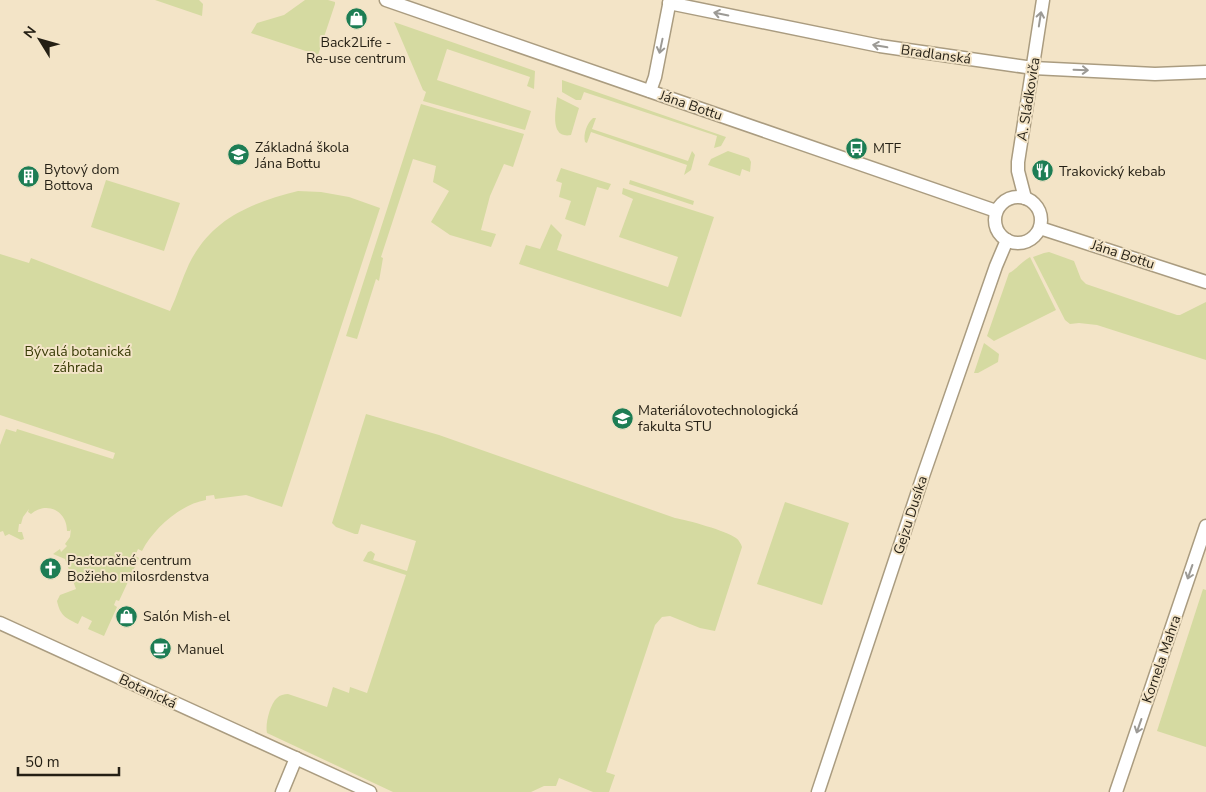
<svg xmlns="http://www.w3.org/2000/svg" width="1206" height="792" font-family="'Nunito Sans',sans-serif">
<rect width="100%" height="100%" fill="#f3e4c7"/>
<g fill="#d5daa1">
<path d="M 155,0 L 199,0 L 203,4 L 202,16 Z"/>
<path d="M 305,0 L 328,0 L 335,2 L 335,4 L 318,55 L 251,33 L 257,23 L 284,15 Z"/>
<path d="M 394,22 L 535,71 L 534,89 L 527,86 L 530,77 L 447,49 L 437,80 L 531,111 L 525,130 L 423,101 L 426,92 L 423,90 Z"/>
<path d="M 562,80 L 726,137 L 721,146 L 714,148 L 717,136 L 584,92 L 581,100 L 576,100 L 562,92 Z"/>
<path d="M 557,97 L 579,108 L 571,135 C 549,139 556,110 557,97 Z"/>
<path d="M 421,104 L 524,134 L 513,167 L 504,164 L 490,196 L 481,230 L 496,234 L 491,247 L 450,235 L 431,222 L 449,191 L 433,182 L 436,166 L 413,159 L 381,257 L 383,258 L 379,281 L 376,279 L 357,339 L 346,336 Z"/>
<path d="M 593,118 L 596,118 L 592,129 L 688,161 L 692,151 L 695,155 L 691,170 L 684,175 L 687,165 L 591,132 L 587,143 L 585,142 C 583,134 587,123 593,118 Z"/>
<path d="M 728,151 L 749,158 L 751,162 L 750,172 L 742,169 L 740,176 L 708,165 L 711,159 Z"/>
<path d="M 561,168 L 611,184 L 608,190 L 597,187 L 585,226 L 565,219 L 571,201 L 559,197 L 562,183 L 556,181 Z"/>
<path d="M 106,180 L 180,203 L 164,251 L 91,227 Z"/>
<path d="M 630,180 L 694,201 L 693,205 L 629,184 Z"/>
<path d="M 623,188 L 714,217 L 681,317 L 519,264 L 526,245 L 540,249 L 551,224 L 562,235 L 557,250 L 668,287 L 678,257 L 619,237 L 633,199 L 622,194 Z"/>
<path d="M 298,191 L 321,192 L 349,197 L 380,208 L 282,507 L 246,495 L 215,499 L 214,495 L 206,496 L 206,500 C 181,504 153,529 142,551 L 138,549 L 135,556 L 139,558 L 119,601 L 116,600 L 114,605 L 117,607 L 104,636 L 88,629 L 92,621 L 82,616 L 78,624 C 65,618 60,615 57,601 L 60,595 L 76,589 L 65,559 L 53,554 L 60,549 L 61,552 L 67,546 L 65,544 L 70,537 L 71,529 L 70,531 L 67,531 C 67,510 46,501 31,514 L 28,512 L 29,509 L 23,517 L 21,524 L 19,524 L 18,532 L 22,532 L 24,539 L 21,540 L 9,534 L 5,536 L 3,531 L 0,532 L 0,445 L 6,429 L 16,432 L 17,429 L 113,459 L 115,453 L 0,415 L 0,254 L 29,263 L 31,258 L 170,311 C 177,296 182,279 189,264 C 212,218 251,203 298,191 Z"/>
<path d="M 1049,252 L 1074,261 L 1081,279 L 1086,284 L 1177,315 L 1180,315 L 1206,302 L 1206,360 L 1097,325 L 1079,323 L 1070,324 L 1065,320 L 1033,257 L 1044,253 Z"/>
<path d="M 1030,257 L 1056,310 L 994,341 L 987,336 L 1009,273 C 1017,269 1021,262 1030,257 Z"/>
<path d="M 984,343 L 999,354 L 998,362 L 978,373 L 974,373 Z"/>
<path d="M 366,414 L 439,435 L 675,518 C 687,520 727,531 736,538 C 739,540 741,544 742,547 L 715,631 L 700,628 L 670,616 L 662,617 L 655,625 L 606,772 L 615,775 L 609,792 L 593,792 L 559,778 L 556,786 L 544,786 L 531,792 L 393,792 L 267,733 C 265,724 270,704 277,698 C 280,695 284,694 288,694 L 327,707 L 333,687 L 349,693 L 350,687 L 367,693 L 406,575 L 363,561 L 368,552 L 371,551 L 375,554 L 373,560 L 407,571 L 416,541 L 361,524 L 358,534 L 355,534 L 336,527 L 332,523 Z"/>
<path d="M 785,502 L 849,523 L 822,605 L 757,584 Z"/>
<path d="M 1203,589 L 1206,590 L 1206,747 L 1157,731 Z"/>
</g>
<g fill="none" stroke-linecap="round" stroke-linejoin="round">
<defs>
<g id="street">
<path d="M 386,0 L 996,211"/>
<path d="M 669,3 L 880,46 L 1033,68 L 1155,74 L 1206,72"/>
<path d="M 650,91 L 655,77 L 670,0"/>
<circle cx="1018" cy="220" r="23"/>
<path d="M 1025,198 L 1018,171 L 1018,162 L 1043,0"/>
<path d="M 1040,228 L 1206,282"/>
<path d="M 0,623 L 370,792"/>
<path d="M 282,792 L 296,758"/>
<path d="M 818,792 L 923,476 L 996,266 L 1007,240"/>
<path d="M 1116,792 L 1206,526"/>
</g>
</defs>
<use href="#street" stroke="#aa9c80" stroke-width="15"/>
<use href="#street" stroke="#fff" stroke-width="12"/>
</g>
<defs><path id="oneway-shaft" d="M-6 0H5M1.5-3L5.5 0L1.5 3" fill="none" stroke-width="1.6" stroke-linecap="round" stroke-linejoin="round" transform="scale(1.25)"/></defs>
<g stroke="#9c9a95">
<use href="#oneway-shaft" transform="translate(721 14) rotate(-168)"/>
<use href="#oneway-shaft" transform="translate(1040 19) rotate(-81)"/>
<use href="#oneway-shaft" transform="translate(661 46) rotate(102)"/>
<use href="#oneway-shaft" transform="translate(880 46) rotate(-170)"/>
<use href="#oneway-shaft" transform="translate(1081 70) rotate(2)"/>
<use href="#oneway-shaft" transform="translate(1190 572) rotate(109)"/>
<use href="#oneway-shaft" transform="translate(1139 726) rotate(109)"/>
</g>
<defs>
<symbol id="shop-disc" viewBox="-11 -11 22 22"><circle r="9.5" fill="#1d7d54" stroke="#f3e4c7"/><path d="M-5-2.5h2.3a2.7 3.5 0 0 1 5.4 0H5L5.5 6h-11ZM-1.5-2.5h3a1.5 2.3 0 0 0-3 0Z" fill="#fff"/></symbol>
<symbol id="bus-disc" viewBox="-11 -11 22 22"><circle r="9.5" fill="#1d7d54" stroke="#f3e4c7"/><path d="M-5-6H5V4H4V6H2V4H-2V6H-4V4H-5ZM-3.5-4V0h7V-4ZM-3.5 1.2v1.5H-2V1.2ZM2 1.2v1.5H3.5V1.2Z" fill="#fff"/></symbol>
<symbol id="school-disc" viewBox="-11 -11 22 22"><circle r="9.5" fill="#1d7d54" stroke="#f3e4c7"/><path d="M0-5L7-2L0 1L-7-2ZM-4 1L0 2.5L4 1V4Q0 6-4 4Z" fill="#fff"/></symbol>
<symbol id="restaurant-disc" viewBox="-11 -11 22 22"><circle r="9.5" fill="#1d7d54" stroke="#f3e4c7"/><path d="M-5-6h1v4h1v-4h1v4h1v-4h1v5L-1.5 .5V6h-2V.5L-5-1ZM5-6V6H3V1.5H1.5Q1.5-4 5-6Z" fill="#fff"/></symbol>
<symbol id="building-disc" viewBox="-11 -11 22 22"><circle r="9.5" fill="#1d7d54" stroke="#f3e4c7"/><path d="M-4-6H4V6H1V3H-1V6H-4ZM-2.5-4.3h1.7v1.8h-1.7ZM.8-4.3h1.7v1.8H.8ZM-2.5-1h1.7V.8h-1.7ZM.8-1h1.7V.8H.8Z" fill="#fff"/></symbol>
<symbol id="university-disc" viewBox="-11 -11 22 22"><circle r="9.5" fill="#1d7d54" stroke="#f3e4c7"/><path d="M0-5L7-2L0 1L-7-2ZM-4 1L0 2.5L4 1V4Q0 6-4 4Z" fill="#fff"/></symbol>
<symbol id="church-disc" viewBox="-11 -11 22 22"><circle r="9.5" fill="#1d7d54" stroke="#f3e4c7"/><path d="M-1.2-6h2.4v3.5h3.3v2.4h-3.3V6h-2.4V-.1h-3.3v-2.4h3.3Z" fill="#fff"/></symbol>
<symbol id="cafe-disc" viewBox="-11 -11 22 22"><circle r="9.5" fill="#1d7d54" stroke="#f3e4c7"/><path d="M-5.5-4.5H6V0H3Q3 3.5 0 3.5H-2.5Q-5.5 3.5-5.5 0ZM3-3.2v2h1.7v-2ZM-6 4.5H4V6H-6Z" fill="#fff"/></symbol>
</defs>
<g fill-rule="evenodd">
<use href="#shop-disc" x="344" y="6" width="25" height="25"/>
<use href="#bus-disc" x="844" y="136" width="25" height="25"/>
<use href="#school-disc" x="226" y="142" width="25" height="25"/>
<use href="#restaurant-disc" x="1030" y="158" width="25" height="25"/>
<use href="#building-disc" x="16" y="164" width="25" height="25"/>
<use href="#university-disc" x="610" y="406" width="25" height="25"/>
<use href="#church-disc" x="38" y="556" width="25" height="25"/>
<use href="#shop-disc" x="114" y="604" width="25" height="25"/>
<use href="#cafe-disc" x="148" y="636" width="25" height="25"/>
</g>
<g text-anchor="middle" stroke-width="4" stroke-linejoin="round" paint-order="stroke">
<g font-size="14" fill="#241f14" stroke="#f3e4c7" text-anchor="start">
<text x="356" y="47" text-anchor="middle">Back2Life -<tspan x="356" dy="16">Re-use centrum</tspan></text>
<text x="255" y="152">Základná škola<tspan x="255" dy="16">Jána Bottu</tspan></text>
<text x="873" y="153">MTF</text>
<text x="44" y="174">Bytový dom<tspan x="44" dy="16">Bottova</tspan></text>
<text x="1059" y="176">Trakovický kebab</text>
<text x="638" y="415">Materiálovotechnologická<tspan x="638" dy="16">fakulta STU</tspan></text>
<text x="67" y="565">Pastoračné centrum<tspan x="67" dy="16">Božieho milosrdenstva</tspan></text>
<text x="143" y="621">Salón Mish-el</text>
<text x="177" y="654">Manuel</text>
</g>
<g font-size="14" fill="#241f14" stroke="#f3e4c7">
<text transform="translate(936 54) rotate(8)" y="5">Bradlanská</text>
<text transform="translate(1028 99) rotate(-81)" y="5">A. Sládkoviča</text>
<text transform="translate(691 105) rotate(19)" y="5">Jána Bottu</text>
<text transform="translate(1123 254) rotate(18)" y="5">Jána Bottu</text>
<text transform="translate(910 515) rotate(-72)" y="5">Gejzu Dusíka</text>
<text transform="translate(1161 659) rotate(-71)" y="5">Kornela Mahra</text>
<text transform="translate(148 691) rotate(25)" y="5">Botanická</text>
</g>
<g font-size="14" fill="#393b06" stroke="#f3e4c7">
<text x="78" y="356">Bývalá botanická<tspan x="78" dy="16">záhrada</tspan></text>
</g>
</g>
<g transform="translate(40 40) rotate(307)" stroke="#f3e4c7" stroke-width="4" paint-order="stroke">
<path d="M0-4L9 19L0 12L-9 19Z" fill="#241f14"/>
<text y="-8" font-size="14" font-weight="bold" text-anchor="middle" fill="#241f14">N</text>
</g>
<path d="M18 767v8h101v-8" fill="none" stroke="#241f14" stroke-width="2.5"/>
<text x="25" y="767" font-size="15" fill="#241f14" stroke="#f3e4c7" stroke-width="4" paint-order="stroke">50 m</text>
</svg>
